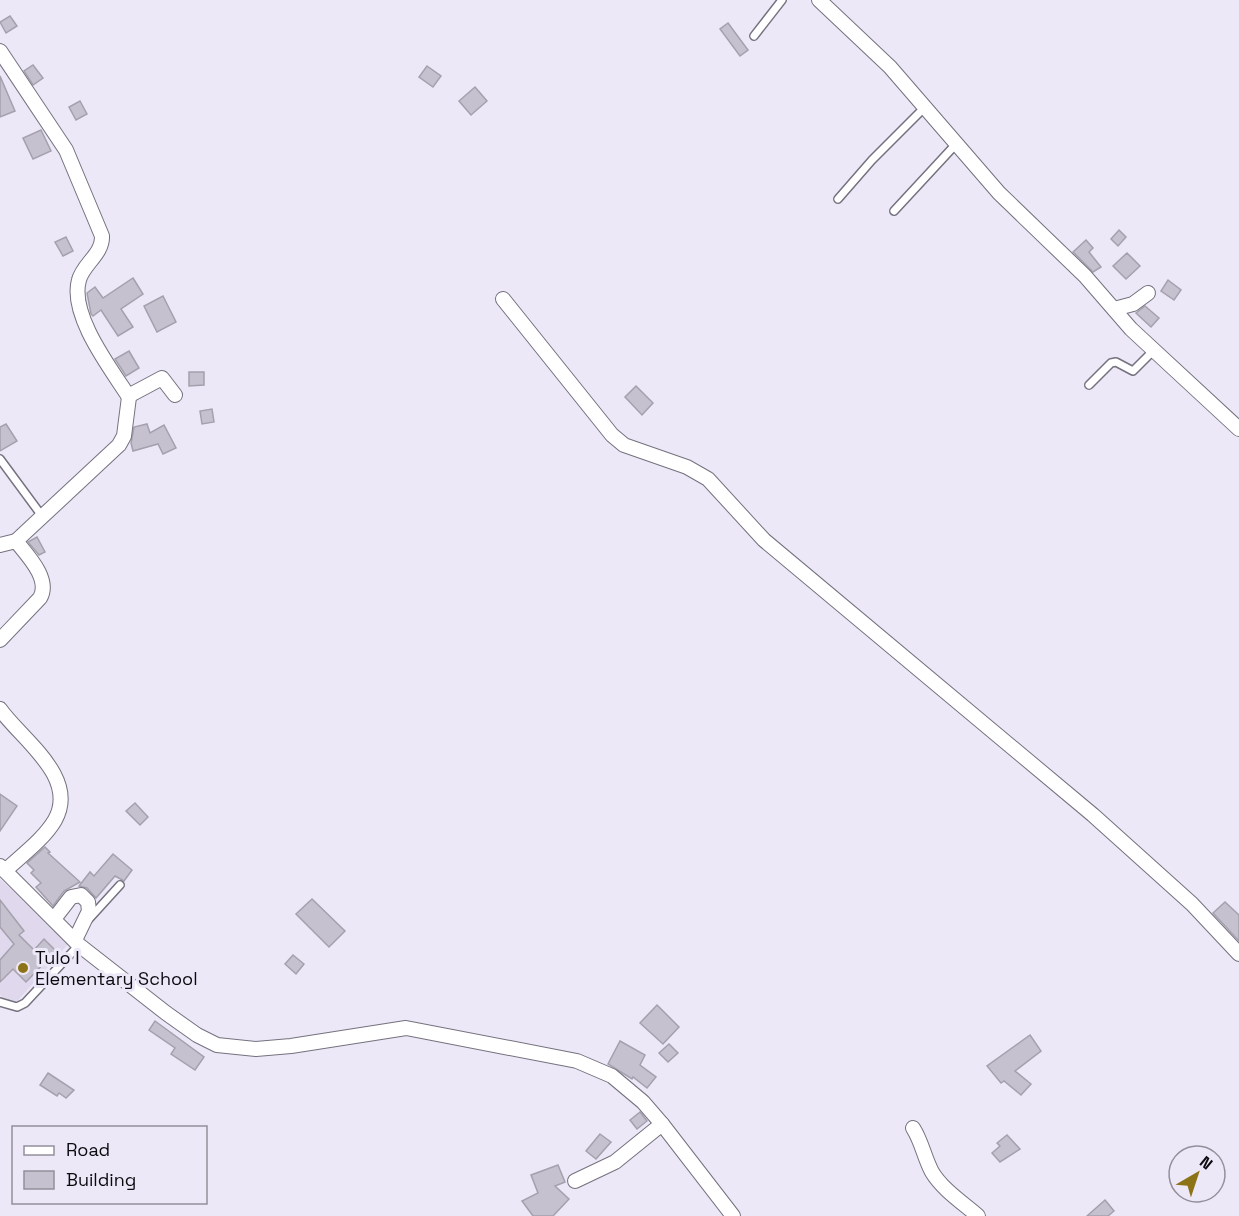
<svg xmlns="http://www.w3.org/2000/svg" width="1239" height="1216" font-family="'Space Grotesk',sans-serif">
<rect width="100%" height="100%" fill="#ede8f7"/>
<polygon fill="#e0d9ed" points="0,879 71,941 12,1007 0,995"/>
<g fill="#c6c1cf" stroke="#a5a0ae" stroke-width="1.5">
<polygon points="10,16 17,26 6,33 0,22"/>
<polygon points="728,23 748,50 740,56 720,29"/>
<polygon points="33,65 43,78 33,85 24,71"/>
<polygon points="427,66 441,76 433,87 419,77"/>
<polygon points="0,76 15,111 0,117"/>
<polygon points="475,87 487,101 471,115 459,101"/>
<polygon points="80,101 87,114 76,120 69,107"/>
<polygon points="41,130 51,151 33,159 23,138"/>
<polygon points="1119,230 1126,237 1118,246 1111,239"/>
<polygon points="66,237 73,251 63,256 55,242"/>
<polygon points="1086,240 1093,248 1089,252 1101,267 1093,272 1073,252"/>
<polygon points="1127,253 1140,266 1126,279 1113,266"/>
<polygon points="133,278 143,294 121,309 133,327 118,336 101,310 93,316 91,314 87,293 95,287 103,298"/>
<polygon points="1168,280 1181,290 1174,300 1161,291"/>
<polygon points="163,296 176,322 157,332 144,306"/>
<polygon points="1145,306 1159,318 1151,327 1136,313"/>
<polygon points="129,351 139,368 126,376 115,359"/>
<polygon points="189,372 204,372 204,385 189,386"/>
<polygon points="636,386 653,403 642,415 625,397"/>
<polygon points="212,409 214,422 202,424 200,411"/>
<polygon points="6,424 17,441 0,451 0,427"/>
<polygon points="147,424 150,433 164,425 176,448 163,454 158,444 133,451 131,443 134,427"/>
<polygon points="37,537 45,552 39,555 28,542"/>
<polygon points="0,794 17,806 0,831"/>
<polygon points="135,803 148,817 140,825 126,811"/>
<polygon points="45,847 50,852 48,853 80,882 64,891 53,906 36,887 41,883 31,873 34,870 27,863"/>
<polygon points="113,854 132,870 124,881 115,876 96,898 87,888 79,886 90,872 94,876"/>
<polygon points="312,899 345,931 329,947 296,914"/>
<polygon points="0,900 24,931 19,935 34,950 44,939 56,951 26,982 13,969 0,982 0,960 14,944 0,927"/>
<polygon points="1225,902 1239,915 1239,941 1213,913"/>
<polygon points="293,955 304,964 296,974 285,964"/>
<polygon points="657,1005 679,1027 663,1044 640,1023"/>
<polygon points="155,1021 204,1057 195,1070 171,1054 175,1048 149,1030"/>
<polygon points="1030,1035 1041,1051 1015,1071 1031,1084 1021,1095 1004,1081 1001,1083 987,1066"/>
<polygon points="620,1041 645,1055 640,1065 656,1077 647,1088 633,1077 632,1079 608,1064"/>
<polygon points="669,1044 678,1053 668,1062 659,1053"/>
<polygon points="48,1073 74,1090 66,1098 59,1093 57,1096 40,1085"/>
<polygon points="640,1112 647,1121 637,1129 630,1120"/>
<polygon points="600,1134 611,1142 596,1159 586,1151"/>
<polygon points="1007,1135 1020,1149 1000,1162 992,1153 1000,1146 997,1143"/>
<polygon points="558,1165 565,1182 555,1186 569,1199 553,1216 533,1216 522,1201 538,1193 531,1175"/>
<polygon points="1105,1200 1114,1211 1108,1216 1087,1216"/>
</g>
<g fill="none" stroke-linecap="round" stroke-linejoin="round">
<defs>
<g id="service">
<polyline points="754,36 782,0"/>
<polyline points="838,199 872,160 926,106"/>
<polyline points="894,211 957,143"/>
<polyline points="1089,385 1111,363 1116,362 1133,371 1154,350"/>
<polyline points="0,459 42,516"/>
<polyline points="89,919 120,885"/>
<polyline points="0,1002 17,1007 25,1003 79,945"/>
</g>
<g id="minor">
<polyline points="819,0 890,67 999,193 1085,276 1131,329 1239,429"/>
<path d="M0,51L66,150L102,236C103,254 83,264 79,280C69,315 111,369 129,397"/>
<polyline points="503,299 612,435 624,445 687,467 708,479 764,540 1093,815 1192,904 1239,954"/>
<polyline points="1114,309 1133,304 1148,293"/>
<polyline points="16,541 119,445 124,436 129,397 132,394 162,378 175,395"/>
<path d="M0,545L16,541C27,555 51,579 40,598L0,640"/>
<path d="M0,709C21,739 79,777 55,820C44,839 22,855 6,870"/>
<polyline points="0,866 79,945 166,1013 197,1035 217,1045 256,1049 291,1046 406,1028 577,1061 612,1076 643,1102 662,1124 733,1216"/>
<polyline points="54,919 71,897 81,895 88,902 89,911 75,940"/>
<path d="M913,1128C922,1142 924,1157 932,1172C942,1189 963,1203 978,1216"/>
<polyline points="575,1181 615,1162 662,1124"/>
</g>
</defs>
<use href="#service" stroke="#75717e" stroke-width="10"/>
<use href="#minor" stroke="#75717e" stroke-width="16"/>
<use href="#service" stroke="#fff" stroke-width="7"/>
<use href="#minor" stroke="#fff" stroke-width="14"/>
</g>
<circle fill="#8d7317" stroke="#ede8f7" stroke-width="2" cx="23" cy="968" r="6"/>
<g text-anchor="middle" stroke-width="6" stroke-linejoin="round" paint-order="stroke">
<g font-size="18" fill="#0c0a0f" stroke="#ede8f7" text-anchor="start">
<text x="35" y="964">Tulo I<tspan x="35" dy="21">Elementary School</tspan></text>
</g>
</g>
<rect x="12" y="1126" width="195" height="78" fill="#ede8f7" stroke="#938f9a" stroke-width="1.5"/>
<rect x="24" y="1146" width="30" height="9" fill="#ffffff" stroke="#938f9a" stroke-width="1.5"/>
<text x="66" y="1156" font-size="18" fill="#0c0a0f">Road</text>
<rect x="24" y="1171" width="30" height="18" fill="#c6c1cf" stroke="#938f9a" stroke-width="1.5"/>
<text x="66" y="1186" font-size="18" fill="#0c0a0f">Building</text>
<g transform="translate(1197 1174) rotate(39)"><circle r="28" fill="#ede8f7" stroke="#938f9a" stroke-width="1.5"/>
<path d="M0-4.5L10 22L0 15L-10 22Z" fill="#8d7317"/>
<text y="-9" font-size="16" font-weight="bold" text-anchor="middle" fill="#0c0a0f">N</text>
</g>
</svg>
